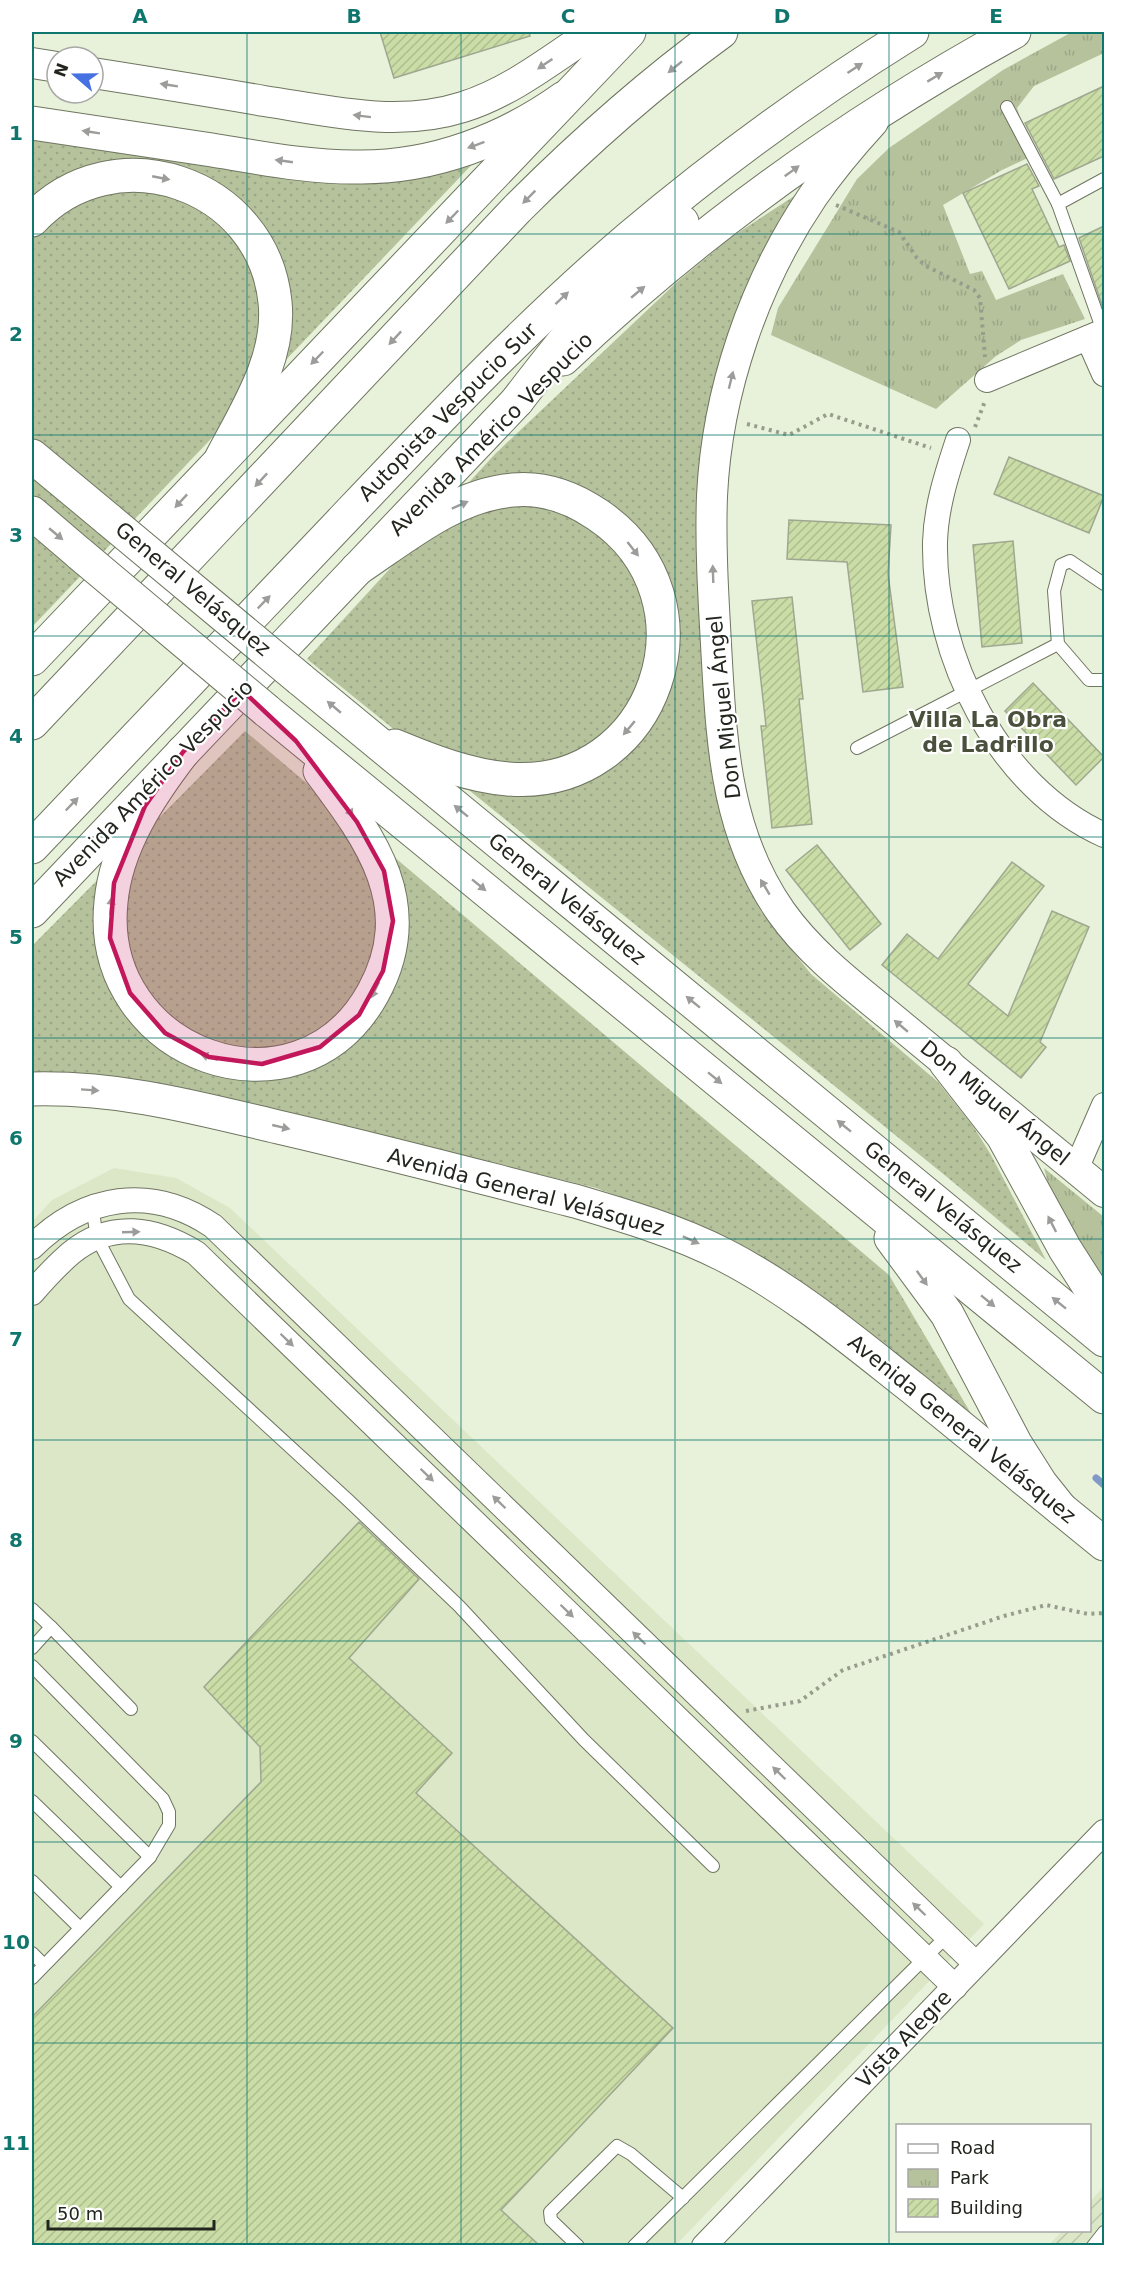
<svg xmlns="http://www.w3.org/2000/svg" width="1136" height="2277" font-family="'DejaVu Sans',sans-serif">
<defs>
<pattern id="industrial-furrows" width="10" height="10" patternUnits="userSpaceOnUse" patternTransform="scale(1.5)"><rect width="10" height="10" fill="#dce7c7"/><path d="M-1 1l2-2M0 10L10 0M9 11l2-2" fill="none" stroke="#bcc6aa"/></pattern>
<pattern id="grass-dots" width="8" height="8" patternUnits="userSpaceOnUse" patternTransform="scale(1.5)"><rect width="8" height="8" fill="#b5c29c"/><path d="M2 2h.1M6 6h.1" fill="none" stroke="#9ba786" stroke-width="1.8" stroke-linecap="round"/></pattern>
<pattern id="park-tufts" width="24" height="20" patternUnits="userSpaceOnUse" patternTransform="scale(1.5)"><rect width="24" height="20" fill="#b5c29c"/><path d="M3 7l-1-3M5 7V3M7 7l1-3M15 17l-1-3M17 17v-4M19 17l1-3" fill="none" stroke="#9ba786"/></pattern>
<pattern id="building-hatch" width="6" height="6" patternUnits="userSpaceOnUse" patternTransform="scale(1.5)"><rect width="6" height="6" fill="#cadda6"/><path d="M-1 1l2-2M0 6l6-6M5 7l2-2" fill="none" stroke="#adbe8e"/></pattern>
</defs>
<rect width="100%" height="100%" fill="#e8f1d9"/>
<polygon fill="#dce7c7" points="114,1168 176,1178 230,1208 984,1924 676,2245 32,2245 32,1222 52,1200"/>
<polygon fill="url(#industrial-furrows)" points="1104,2186 1104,2245 1048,2246 1062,2231 1090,2230 1090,2202"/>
<g fill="url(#grass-dots)">
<polygon points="32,137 222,162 480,156 32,627"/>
<polygon points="805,189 752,272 729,334 711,406 697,502 704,663 726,836 762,913 811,974 938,1082 973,1126 991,1155 1046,1260 947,1177 307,659 495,454 677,282 730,238"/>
<polygon points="245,731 889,1275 982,1432 794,1276 739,1245 696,1225 596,1188 368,1133 32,1078 32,946"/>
</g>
<g fill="url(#park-tufts)">
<polygon points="1072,32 1104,32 1104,53 1034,86 1017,108 1032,156 1002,170 943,205 970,274 982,271 996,300 1063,274 1085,319 1021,340 996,356 936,409 771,335 778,308 857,179 889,148 1003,70"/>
<polygon points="1044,1168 1104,1217 1104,1279 1054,1205"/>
</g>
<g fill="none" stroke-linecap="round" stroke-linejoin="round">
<polyline stroke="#8298c8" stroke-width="7" points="1096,1478 1104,1485"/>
</g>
<g fill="url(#building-hatch)" stroke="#9fa790" stroke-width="1.5">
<polygon points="380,32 529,32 530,36 394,78"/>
<polygon points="1104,86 1104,156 1054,179 1025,123"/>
<polygon points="1027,164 1039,186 1032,189 1059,247 1064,245 1070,261 1009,289 963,193"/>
<polygon points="1104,226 1104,311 1079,238"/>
<polygon points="1009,457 1104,496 1089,533 994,494"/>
<polygon points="789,520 891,525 888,574 903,687 863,692 847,562 787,559"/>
<polygon points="1013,541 1022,643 982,647 973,545"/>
<polygon points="792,597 803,699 799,699 812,824 772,828 761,726 766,726 752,601"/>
<polygon points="1033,683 1104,757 1076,785 1005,711"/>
<polygon points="817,845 881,924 850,950 786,870"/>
<polygon points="1012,862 1044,886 968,984 1008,1016 1052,911 1089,927 1040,1042 1046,1047 1021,1078 882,965 907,934 938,959"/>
<polygon points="359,1522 419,1579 349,1658 452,1753 416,1793 673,2028 501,2210 540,2246 32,2246 32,2017 261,1782 260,1747 204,1687"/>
</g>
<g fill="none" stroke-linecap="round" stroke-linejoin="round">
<defs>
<g id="service">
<polyline points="1007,107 1058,204"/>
<polyline points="1103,331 1058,204 1104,179"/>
<polyline points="1104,584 1070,561 1061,565 1054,591 1058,644 1089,680 1104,680"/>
<polyline points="857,748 1058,644"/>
<polyline points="92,1206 97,1238 129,1299 349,1501 459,1606 584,1740 713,1866"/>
<polyline points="32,1609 51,1627 32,1648"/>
<polyline points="51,1627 131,1709"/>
<polyline points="32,1666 163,1799 169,1812 169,1825 150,1857 32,1978"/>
<polyline points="32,1741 150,1857"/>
<polyline points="32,1801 121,1887"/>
<polyline points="32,1881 80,1928"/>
<polyline points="32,1953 44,1965"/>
<polyline points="578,2246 551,2220 550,2212 617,2146 631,2154 683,2198"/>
<polyline points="634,2246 947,1936"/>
<polyline points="1093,2246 1104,2232"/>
</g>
<g id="minor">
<polyline points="1088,338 1104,374"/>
<polyline points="987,380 1104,331"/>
<path d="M958,440C947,473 936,507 935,542C933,656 998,787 1104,835"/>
<polyline points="1076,1169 1104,1105"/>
<path d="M32,1247C84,1195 151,1184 213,1226L976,1964"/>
<path d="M32,1293C44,1279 57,1265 71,1253C111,1220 155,1228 196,1253L955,1987"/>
<polyline points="704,2246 1104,1832"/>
</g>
<g id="tertiary">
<polyline points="32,63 57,67"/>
<path d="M93,73C150,82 207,91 264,101C331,111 397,128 463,107C511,92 552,59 593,32"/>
<path d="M873,122C852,145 831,170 813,196C754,283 717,391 712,496C710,551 714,607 717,662C722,752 728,836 781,912C812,956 856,988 897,1022C965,1079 1035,1135 1104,1192"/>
</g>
<g id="secondary">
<path d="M563,359C698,231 851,121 1014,32"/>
<path d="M32,1089C120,1087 194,1107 278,1127C378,1150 476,1176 575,1201C626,1216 677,1231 724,1255C794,1291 853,1341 914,1389C977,1441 1041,1492 1104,1544"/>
</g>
<g id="primary">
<polyline points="32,659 629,32"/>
<polyline points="32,911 517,401"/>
</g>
<g id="motorway">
<path d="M32,123C92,132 152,141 212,150C261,158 311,168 361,167C434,167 505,140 564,98"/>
<path d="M32,220C113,132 263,182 275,302C281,358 246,411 221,459"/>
<path d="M517,401C546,363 575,326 607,291C631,266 657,245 682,222"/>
<polyline points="32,456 109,520"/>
<polyline points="32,513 80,554"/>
<path d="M357,569C405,537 454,495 513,490C544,487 573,498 598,515C722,599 656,791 508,779C470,776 431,761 395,746"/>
<polyline points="300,679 1104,1340"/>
<polyline points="267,711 1104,1397"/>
<path d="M32,723L517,209C581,145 648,85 721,32"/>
<path d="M183,752C150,795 116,846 111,902C95,1055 298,1129 373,993C421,906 371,839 320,771"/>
<path d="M32,847C134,739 237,631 340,523C433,425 526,326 629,238C718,163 812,94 912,32"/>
<polyline points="946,1063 1003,1136 1065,1249 1104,1310"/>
<polyline points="891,1238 947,1314 1015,1443 1041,1484 1061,1509"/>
</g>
</defs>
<use href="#service" stroke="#6f7661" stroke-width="14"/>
<use href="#minor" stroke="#6f7661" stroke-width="26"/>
<use href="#tertiary" stroke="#6f7661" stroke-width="32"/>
<use href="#secondary" stroke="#6f7661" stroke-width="35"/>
<use href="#primary" stroke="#6f7661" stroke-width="35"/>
<use href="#motorway" stroke="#6f7661" stroke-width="35"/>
<g stroke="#979d8c" stroke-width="4" stroke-dasharray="3 4.5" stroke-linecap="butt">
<polyline points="836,205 899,232 917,258 926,266 974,290 980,298 985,357"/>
<polyline points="747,424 789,435 828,414 931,448"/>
<polyline points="975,427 985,401"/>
<polyline points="746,1711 800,1701 843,1670 1004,1616 1046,1605 1088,1614 1104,1613"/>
</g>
<use href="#service" stroke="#fff" stroke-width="12"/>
<use href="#minor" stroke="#fff" stroke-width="24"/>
<use href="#tertiary" stroke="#fff" stroke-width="30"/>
<use href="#secondary" stroke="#fff" stroke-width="33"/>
<use href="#primary" stroke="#fff" stroke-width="33"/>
<use href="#motorway" stroke="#fff" stroke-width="33"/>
<defs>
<g id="motorway-bridge">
<polyline points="109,520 300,679"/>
<polyline points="80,554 267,711"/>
</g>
</defs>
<use href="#motorway-bridge" stroke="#6f7661" stroke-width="35" stroke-linecap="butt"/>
<use href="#motorway-bridge" stroke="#fff" stroke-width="33"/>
</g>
<defs><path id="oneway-solid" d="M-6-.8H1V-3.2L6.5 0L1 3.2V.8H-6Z" transform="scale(1.5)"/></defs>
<g fill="#9c9d9a">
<use href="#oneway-solid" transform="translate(545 64) rotate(146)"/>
<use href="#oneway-solid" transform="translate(675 67) rotate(141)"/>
<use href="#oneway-solid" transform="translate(855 68) rotate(-33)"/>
<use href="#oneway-solid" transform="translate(935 77) rotate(-31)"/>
<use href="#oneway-solid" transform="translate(169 85) rotate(-171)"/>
<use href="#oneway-solid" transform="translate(362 116) rotate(-173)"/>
<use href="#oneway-solid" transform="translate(91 132) rotate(-171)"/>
<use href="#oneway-solid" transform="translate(476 145) rotate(160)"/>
<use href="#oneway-solid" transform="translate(284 161) rotate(-172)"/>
<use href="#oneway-solid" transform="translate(792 171) rotate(-36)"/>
<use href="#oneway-solid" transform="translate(161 178) rotate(11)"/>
<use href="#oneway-solid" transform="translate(529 197) rotate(135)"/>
<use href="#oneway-solid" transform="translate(452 217) rotate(134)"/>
<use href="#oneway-solid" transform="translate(638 292) rotate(-40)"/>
<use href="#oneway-solid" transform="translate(562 298) rotate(-43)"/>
<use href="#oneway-solid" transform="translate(395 338) rotate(133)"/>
<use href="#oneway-solid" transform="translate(317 358) rotate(134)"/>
<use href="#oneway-solid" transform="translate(731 380) rotate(-76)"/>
<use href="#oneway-solid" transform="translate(261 480) rotate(133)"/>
<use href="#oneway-solid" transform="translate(181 501) rotate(133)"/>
<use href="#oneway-solid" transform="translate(460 505) rotate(-24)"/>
<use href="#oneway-solid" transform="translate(56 534) rotate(40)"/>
<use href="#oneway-solid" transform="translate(633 549) rotate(52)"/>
<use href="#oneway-solid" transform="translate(713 574) rotate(-92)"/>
<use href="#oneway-solid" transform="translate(264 602) rotate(-46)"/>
<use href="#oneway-solid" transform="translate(334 707) rotate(-140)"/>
<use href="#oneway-solid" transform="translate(629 728) rotate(130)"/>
<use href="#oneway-solid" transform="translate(72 804) rotate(-46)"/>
<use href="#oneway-solid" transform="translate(348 809) rotate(55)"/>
<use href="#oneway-solid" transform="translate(461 811) rotate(-141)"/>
<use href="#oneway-solid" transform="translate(479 885) rotate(39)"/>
<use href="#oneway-solid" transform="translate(765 887) rotate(-121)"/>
<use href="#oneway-solid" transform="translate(111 906) rotate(-85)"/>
<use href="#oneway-solid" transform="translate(375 990) rotate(117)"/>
<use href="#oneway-solid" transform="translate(693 1002) rotate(-141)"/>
<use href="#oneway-solid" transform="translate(901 1026) rotate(-140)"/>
<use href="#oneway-solid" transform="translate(209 1057) rotate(-162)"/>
<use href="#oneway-solid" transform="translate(715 1078) rotate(39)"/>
<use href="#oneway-solid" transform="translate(90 1090) rotate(4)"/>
<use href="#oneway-solid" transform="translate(844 1126) rotate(-141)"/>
<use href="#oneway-solid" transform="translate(281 1127) rotate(13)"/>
<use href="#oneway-solid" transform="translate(1052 1224) rotate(-117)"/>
<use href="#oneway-solid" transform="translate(131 1232) rotate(-2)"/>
<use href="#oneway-solid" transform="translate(691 1240) rotate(24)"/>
<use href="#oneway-solid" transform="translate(922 1278) rotate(54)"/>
<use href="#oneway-solid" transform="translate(988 1301) rotate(39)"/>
<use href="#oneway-solid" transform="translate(1059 1303) rotate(-141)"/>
<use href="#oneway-solid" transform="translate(287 1340) rotate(44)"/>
<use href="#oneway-solid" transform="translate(427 1475) rotate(44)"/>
<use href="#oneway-solid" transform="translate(499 1502) rotate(-136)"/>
<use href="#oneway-solid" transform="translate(567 1611) rotate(44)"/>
<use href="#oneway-solid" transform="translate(639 1638) rotate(-136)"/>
<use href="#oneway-solid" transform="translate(779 1773) rotate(-136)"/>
<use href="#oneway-solid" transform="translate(919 1909) rotate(-136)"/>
</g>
<path fill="#c2185b" fill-opacity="0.2" stroke="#c2185b" stroke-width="4.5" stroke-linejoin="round" d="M242,690L296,741L357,822L384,871L393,921L383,971L359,1015L320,1047L262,1064L209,1057L165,1033L130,993L110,938L114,883L145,806L183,752Z"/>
<path fill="none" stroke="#0f766e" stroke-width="1.5" stroke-opacity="0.55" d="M247,32V2246M461,32V2246M675,32V2246M889,32V2246M32,234H1104M32,435H1104M32,636H1104M32,837H1104M32,1038H1104M32,1239H1104M32,1440H1104M32,1641H1104M32,1842H1104M32,2043H1104"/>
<g text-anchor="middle" stroke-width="4.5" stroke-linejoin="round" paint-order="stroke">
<g font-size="21" fill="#23261e" stroke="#fff">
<text transform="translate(448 412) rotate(-45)" y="7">Autopista Vespucio Sur</text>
<text transform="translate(491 434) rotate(-45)" y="7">Avenida Américo Vespucio</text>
<text transform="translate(193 589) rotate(40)" y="7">General Velásquez</text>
<text transform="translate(724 707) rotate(-96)" y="7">Don Miguel Ángel</text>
<text transform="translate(153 783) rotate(-46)" y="7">Avenida Américo Vespucio</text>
<text transform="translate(567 899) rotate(39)" y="7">General Velásquez</text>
<text transform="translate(995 1103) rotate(39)" y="7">Don Miguel Ángel</text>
<text transform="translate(526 1192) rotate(15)" y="7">Avenida General Velásquez</text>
<text transform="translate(943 1207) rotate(39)" y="7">General Velásquez</text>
<text transform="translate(962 1429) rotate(39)" y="7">Avenida General Velásquez</text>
<text transform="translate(904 2039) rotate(-46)" y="7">Vista Alegre</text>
</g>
<g font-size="22" font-weight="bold" fill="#49503c" stroke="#fff">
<text x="988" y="727">Villa La Obra<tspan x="988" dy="25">de Ladrillo</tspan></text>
</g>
</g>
<rect width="1136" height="2277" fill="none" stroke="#ffffff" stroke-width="66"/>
<rect x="896" y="2124" width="195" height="108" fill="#ffffff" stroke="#a7a8a5" stroke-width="1.5"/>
<rect x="908" y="2144" width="30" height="9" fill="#ffffff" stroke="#a7a8a5" stroke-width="1.5"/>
<text x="950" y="2154" font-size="18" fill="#23261e">Road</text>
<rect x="908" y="2169" width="30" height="18" fill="url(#park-tufts)" stroke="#a7a8a5" stroke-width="1.5"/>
<text x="950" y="2184" font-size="18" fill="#23261e">Park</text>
<rect x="908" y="2199" width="30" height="18" fill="url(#building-hatch)" stroke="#a7a8a5" stroke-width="1.5"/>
<text x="950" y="2214" font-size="18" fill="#23261e">Building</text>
<g transform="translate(75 75) rotate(290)"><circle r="28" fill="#ffffff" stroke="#a7a8a5" stroke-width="1.5"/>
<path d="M0-4.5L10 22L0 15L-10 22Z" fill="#4571e3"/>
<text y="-9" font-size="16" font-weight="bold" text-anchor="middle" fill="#23261e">N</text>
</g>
<path d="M48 2220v9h166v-9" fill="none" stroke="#23261e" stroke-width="3"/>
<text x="57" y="2220" font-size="18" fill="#23261e" stroke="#ffffff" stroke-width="4.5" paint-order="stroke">50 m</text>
<rect x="33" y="33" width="1070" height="2211" fill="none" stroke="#0f766e" stroke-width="2"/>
<g font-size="20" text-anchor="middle" font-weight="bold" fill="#0f766e">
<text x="140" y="23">A</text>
<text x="354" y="23">B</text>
<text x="568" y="23">C</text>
<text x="782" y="23">D</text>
<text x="996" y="23">E</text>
<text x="16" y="140">1</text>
<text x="16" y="341">2</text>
<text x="16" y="542">3</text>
<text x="16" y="743">4</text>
<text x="16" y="944">5</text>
<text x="16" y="1145">6</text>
<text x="16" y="1346">7</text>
<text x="16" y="1547">8</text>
<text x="16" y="1748">9</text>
<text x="16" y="1949">10</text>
<text x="16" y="2150">11</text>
</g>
</svg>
